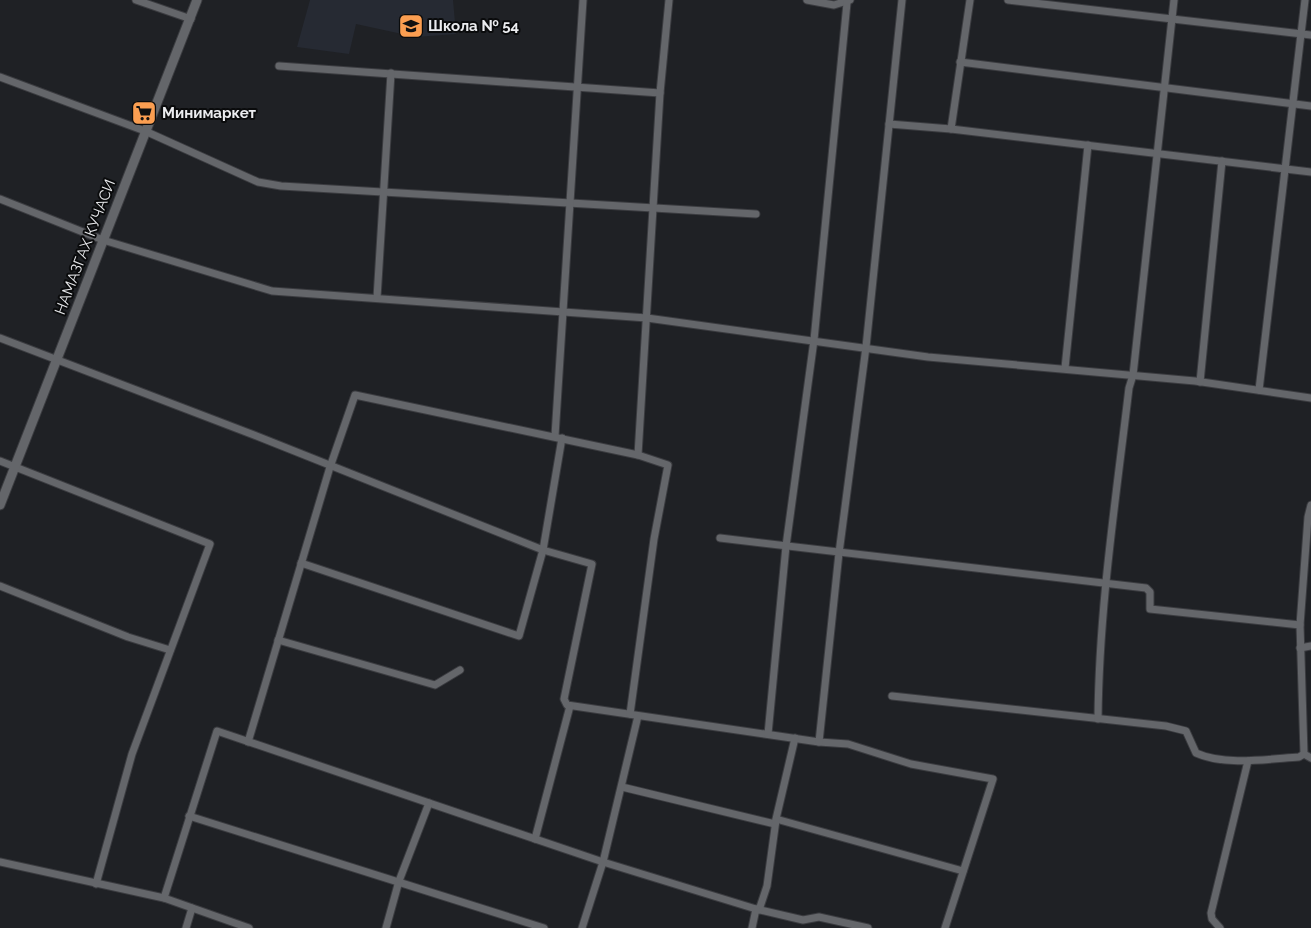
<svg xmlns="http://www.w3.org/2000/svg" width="1311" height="928" font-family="Raleway,sans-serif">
<rect width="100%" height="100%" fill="#1f2125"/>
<polygon fill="#262a33" points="310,0 453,0 456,34 416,37 356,24 349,54 297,47"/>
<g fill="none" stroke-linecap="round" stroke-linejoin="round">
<defs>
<g id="minor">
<polyline points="136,0 191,19"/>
<polyline points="807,0 834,5 850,0"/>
<polyline points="1008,0 1311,35"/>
<polyline points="960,62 1311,106"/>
<polyline points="279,66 660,93"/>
<polyline points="0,77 145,131 258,182 281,186 756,214"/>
<polyline points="889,124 951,129 1311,172"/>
<polyline points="951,129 970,0"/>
<polyline points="0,199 103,240 272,291 647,318 928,357 1195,381 1311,398"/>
<polyline points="377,298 391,73"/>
<polyline points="0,338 254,435 543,550 592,564 564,699 567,705 819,742 848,744 911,764 993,779 945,928"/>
<polyline points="1065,368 1088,145"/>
<polyline points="1200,382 1222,161"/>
<polyline points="1259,390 1305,0"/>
<polyline points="555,436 583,0"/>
<polyline points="638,455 660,93 669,0"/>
<polyline points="0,461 210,544 132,754 96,884"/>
<polyline points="1311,505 1308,517 1300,625 1304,754 1311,758"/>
<polyline points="720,538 1146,588 1150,592 1150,609 1300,625"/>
<polyline points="301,563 519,636 543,550 562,438"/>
<polyline points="0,586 128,637 170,650"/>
<polyline points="278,640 435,685 460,670"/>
<polyline points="1300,648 1311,646"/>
<path d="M892,696L1166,726L1186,731L1196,753C1224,766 1269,759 1299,757L1304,754"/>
<path d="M1098,719C1099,608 1116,498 1129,388L1133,375L1174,0"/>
<polyline points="768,734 786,546 814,340 847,3"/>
<polyline points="795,738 776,819 963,871"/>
<polyline points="248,742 330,467 355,395 638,455 668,465 654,539 630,714"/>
<polyline points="819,742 839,553 866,347 902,0"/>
<polyline points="622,787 775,824"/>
<polyline points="189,816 544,928"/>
<polyline points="535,839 570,706"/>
<polyline points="0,862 164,898 249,928"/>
<polyline points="164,898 217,731 603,862 756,909 803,920 819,917 868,928"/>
<polyline points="759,910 767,886 776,820"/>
<polyline points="186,928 192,908"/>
<polyline points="386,928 399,881 429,803"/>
<polyline points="582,928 603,862 638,716"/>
<polyline points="752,928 756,909"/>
<polyline points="1220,928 1212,919 1211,913 1248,761"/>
</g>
<polyline id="tertiary" points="0,505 197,0"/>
</defs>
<use href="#minor" stroke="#3b3c40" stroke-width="9"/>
<use href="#tertiary" stroke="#3b3c40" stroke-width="11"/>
<use href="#minor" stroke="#64666a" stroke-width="7"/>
<use href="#tertiary" stroke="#64666a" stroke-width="9"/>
</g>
<defs>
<symbol id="school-square" viewBox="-11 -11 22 22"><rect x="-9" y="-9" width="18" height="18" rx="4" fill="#fb9e51" stroke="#0a0b0c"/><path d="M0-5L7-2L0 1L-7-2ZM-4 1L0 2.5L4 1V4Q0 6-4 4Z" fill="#111"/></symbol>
<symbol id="supermarket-square" viewBox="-11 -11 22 22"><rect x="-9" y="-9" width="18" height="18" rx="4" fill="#fb9e51" stroke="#0a0b0c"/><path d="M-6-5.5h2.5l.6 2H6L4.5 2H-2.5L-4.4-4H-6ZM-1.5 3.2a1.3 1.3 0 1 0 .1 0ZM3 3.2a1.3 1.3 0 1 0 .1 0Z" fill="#111"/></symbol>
</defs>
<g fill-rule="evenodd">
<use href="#school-square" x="397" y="12" width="28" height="28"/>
<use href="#supermarket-square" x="130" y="99" width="28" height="28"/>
</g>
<g text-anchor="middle" stroke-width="4" stroke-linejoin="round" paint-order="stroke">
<g font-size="15" font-weight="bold" fill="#ebecef" stroke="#0a0b0c" text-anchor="start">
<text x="428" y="31">Школа № 54</text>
<text x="162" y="118">Минимаркет</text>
</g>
<g font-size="15" fill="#ebecef" stroke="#0a0b0c">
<text transform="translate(85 247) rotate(-69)" y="5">НАМАЗГАХ КУЧАСИ</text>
</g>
</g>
</svg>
